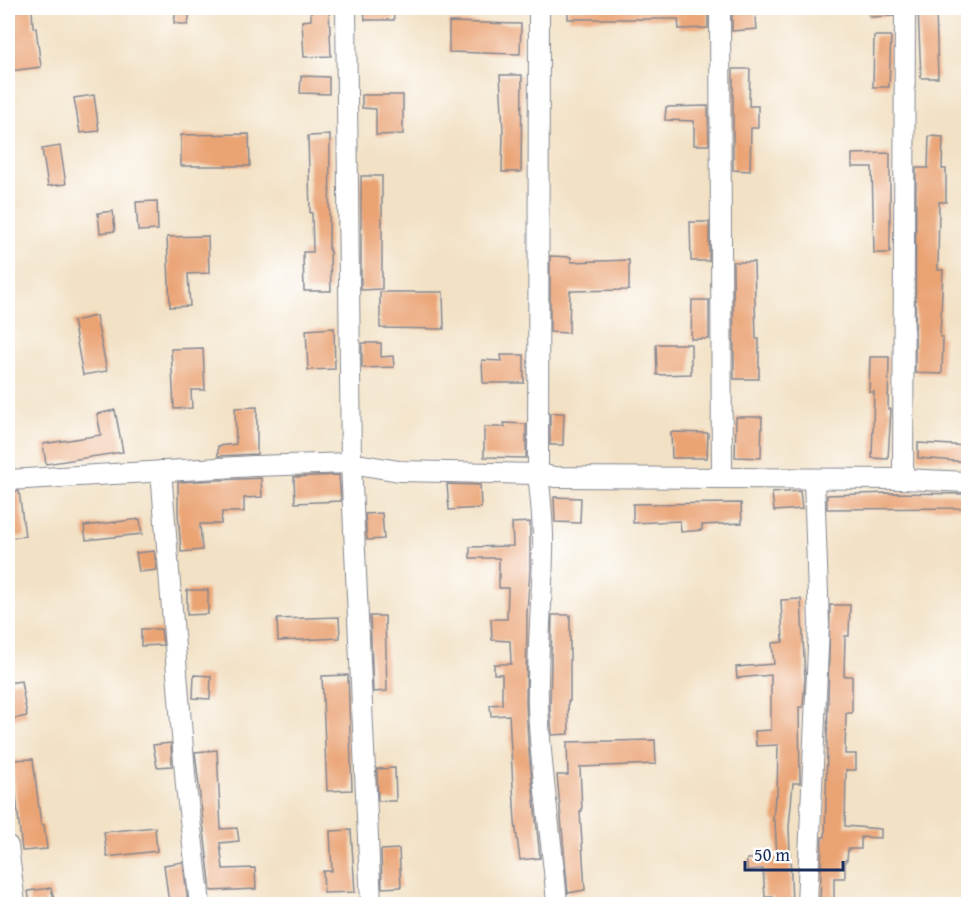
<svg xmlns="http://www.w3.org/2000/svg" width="976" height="912" font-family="'Gentium Book Plus',serif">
<rect width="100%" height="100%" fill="#fff"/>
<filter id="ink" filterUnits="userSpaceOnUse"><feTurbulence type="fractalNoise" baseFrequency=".0167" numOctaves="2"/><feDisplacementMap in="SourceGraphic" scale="12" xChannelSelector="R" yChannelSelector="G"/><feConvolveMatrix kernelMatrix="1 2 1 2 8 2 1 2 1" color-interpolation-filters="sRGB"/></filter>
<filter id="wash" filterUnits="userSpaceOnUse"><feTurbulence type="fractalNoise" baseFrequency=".008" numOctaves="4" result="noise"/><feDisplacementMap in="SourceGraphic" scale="24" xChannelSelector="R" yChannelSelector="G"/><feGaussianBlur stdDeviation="1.35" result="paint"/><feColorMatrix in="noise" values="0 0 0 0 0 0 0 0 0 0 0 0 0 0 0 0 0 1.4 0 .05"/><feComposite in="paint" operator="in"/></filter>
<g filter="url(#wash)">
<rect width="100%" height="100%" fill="#f2e1c4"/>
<g id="blocks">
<g fill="#eaa373">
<polygon points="11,8 32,8 33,28 36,28 41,67 10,71 8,32 13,31"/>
<polygon points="311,8 329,8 331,56 304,57 302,21 311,20"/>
<polygon points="364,8 393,8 394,20 365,20"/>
<polygon points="568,8 708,8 708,28 679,29 678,19 568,19"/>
<polygon points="732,8 755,8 757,29 732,31"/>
<polygon points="869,8 893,8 893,16 869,17"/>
<polygon points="176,9 190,10 188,25 174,23"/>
<polygon points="918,9 936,9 938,78 921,78"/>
<polygon points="449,22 521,24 520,54 449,52"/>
<polygon points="874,36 891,36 889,87 873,87"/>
<polygon points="733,69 750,69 749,106 758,106 758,128 751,128 750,171 733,170"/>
<polygon points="500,75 522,75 521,172 502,172 503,131"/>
<polygon points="301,76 329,77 329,94 300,93"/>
<polygon points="94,95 99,131 80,133 74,98"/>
<polygon points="362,95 403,95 403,134 376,135 376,109 362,108"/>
<polygon points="708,106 709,145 694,145 694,121 665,120 666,107"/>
<polygon points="249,134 250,166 181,166 181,135"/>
<polygon points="330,135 329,251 330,251 331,291 304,291 303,252 313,252 312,213 310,213 308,136"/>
<polygon points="929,136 943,137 942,169 946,169 946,202 939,202 938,270 943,270 940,337 943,337 942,374 915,373 916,168 928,168"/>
<polygon points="60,146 66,184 48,186 42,149"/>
<polygon points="890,153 890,253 874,253 872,167 852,167 852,154"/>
<polygon points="361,176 382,176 382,289 361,290"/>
<polygon points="157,201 158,230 138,231 136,202"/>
<polygon points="113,211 115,231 100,233 98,213"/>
<polygon points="690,222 709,222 709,261 691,261"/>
<polygon points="208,236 209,273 188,274 190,306 170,307 167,237"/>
<polygon points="550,256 571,257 571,262 629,260 629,290 570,291 569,333 550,332"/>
<polygon points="733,262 754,262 756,339 759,339 759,379 734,379"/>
<polygon points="380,292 443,292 444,329 380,328"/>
<polygon points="692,300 709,300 709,339 691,339"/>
<polygon points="96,316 107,371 83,375 73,321"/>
<polygon points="334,328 335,369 308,370 306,330"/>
<polygon points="362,343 381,343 381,357 393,356 394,367 362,368"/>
<polygon points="656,344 691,344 691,374 657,375"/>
<polygon points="203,348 205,390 191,390 192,408 174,409 171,349"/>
<polygon points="501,355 524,355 524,383 483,383 482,360 502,361"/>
<polygon points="870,357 889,357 888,409 891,409 888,459 872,458 874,392 869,392"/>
<polygon points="257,407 257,454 218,456 218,446 236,444 235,408"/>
<polygon points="115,410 123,452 46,464 43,444 101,435 97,414"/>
<polygon points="550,413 564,413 563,445 550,445"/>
<polygon points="736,417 762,417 761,458 735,457"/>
<polygon points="504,423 526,424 526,458 484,457 484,427 505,427"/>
<polygon points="671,432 708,433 707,458 672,458"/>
<polygon points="918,443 969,446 969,462 918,458"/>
<polygon points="339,475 341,501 295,503 294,477"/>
<polygon points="261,478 262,497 244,498 244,512 222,512 221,524 200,524 202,550 181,552 178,513 178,482"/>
<polygon points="447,484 480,485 481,508 449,510"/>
<polygon points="19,491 25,536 8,538 8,492"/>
<polygon points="800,491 802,509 774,511 772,493"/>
<polygon points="889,493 969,494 969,508 827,509 827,495"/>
<polygon points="554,497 581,498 580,523 555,522"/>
<polygon points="741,503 742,523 702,525 702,530 681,532 680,521 633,523 633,504"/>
<polygon points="382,513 384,539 367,540 365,514"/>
<polygon points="140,519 142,534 86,540 84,526"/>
<polygon points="530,522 530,571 527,612 526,703 528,742 540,858 520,860 515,822 509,715 491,716 490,705 502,704 502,674 494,674 494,664 511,664 510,641 492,640 491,619 507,619 508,588 499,588 499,558 470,558 470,547 513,546 512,523"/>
<polygon points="154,551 157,570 139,572 136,553"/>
<polygon points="187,590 208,590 208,614 187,615"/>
<polygon points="801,599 805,678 803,707 799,707 800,783 793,783 789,827 792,904 773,904 773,897 765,897 763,869 747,870 747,859 777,858 775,821 773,821 775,796 777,796 778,745 756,746 755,731 771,730 771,675 737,678 736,667 774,664 772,643 783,642 781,600"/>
<polygon points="830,605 850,605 849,636 845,636 844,676 852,676 852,713 846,713 845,754 856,754 856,770 846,770 845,826 881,829 881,838 861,837 861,849 848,849 847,860 845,860 845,878 834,878 834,904 820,904 822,837 825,837 826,795"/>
<polygon points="552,615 570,615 570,701 568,701 569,734 552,735 550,709"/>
<polygon points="370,616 385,616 387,691 373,692"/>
<polygon points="339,617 340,638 278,641 277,619"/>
<polygon points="141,629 161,629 163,645 141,646"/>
<polygon points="194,675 211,676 210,699 193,698"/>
<polygon points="348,675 352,790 327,791 322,676"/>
<polygon points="21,681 27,716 8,720 8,683"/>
<polygon points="655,740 656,764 580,767 582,811 580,811 585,890 568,893 557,775 568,775 567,742"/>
<polygon points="171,743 172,766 157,767 153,745"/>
<polygon points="217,750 221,829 237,828 239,841 220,843 223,869 255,868 256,889 211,891 195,752"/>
<polygon points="33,759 41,825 44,825 47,849 22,851 12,760"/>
<polygon points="395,768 396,801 378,801 377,769"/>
<polygon points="155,827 157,851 107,857 104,832"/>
<polygon points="351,830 355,892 324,893 323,871 332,871 330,831"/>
<polygon points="399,849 401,887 382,888 381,850"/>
<polygon points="183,862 188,904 169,904 164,865"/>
<polygon points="51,888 54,899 45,900 46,904 30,904 28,891"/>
</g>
</g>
</g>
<g filter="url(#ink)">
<use href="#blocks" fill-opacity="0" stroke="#868891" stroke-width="1.5"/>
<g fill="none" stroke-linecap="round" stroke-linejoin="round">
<defs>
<g id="minor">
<polyline points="346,8 351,463 371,904"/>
<polyline points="720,8 722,478"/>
<path d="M539,13L538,474C541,500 544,526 543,552C542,603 537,653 538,704C540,771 552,837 557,904"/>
<polyline points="161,471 186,786 200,904"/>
<polyline points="903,479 905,8"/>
<polyline points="8,480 254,466 351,463 399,471 538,474 555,477 903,479 968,482"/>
<polyline points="8,846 15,904"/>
<polyline points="807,904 819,625 814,479"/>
</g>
</defs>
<use href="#minor" stroke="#868891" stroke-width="22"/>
<use href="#minor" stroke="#fff" stroke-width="20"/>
</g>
</g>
<rect width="976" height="912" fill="none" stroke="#fff" stroke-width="30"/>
<path d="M745 861v9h98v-9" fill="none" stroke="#1b2f5e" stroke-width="3"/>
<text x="754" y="861" font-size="18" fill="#1b2f5e" stroke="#ffffff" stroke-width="4.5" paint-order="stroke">50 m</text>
</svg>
